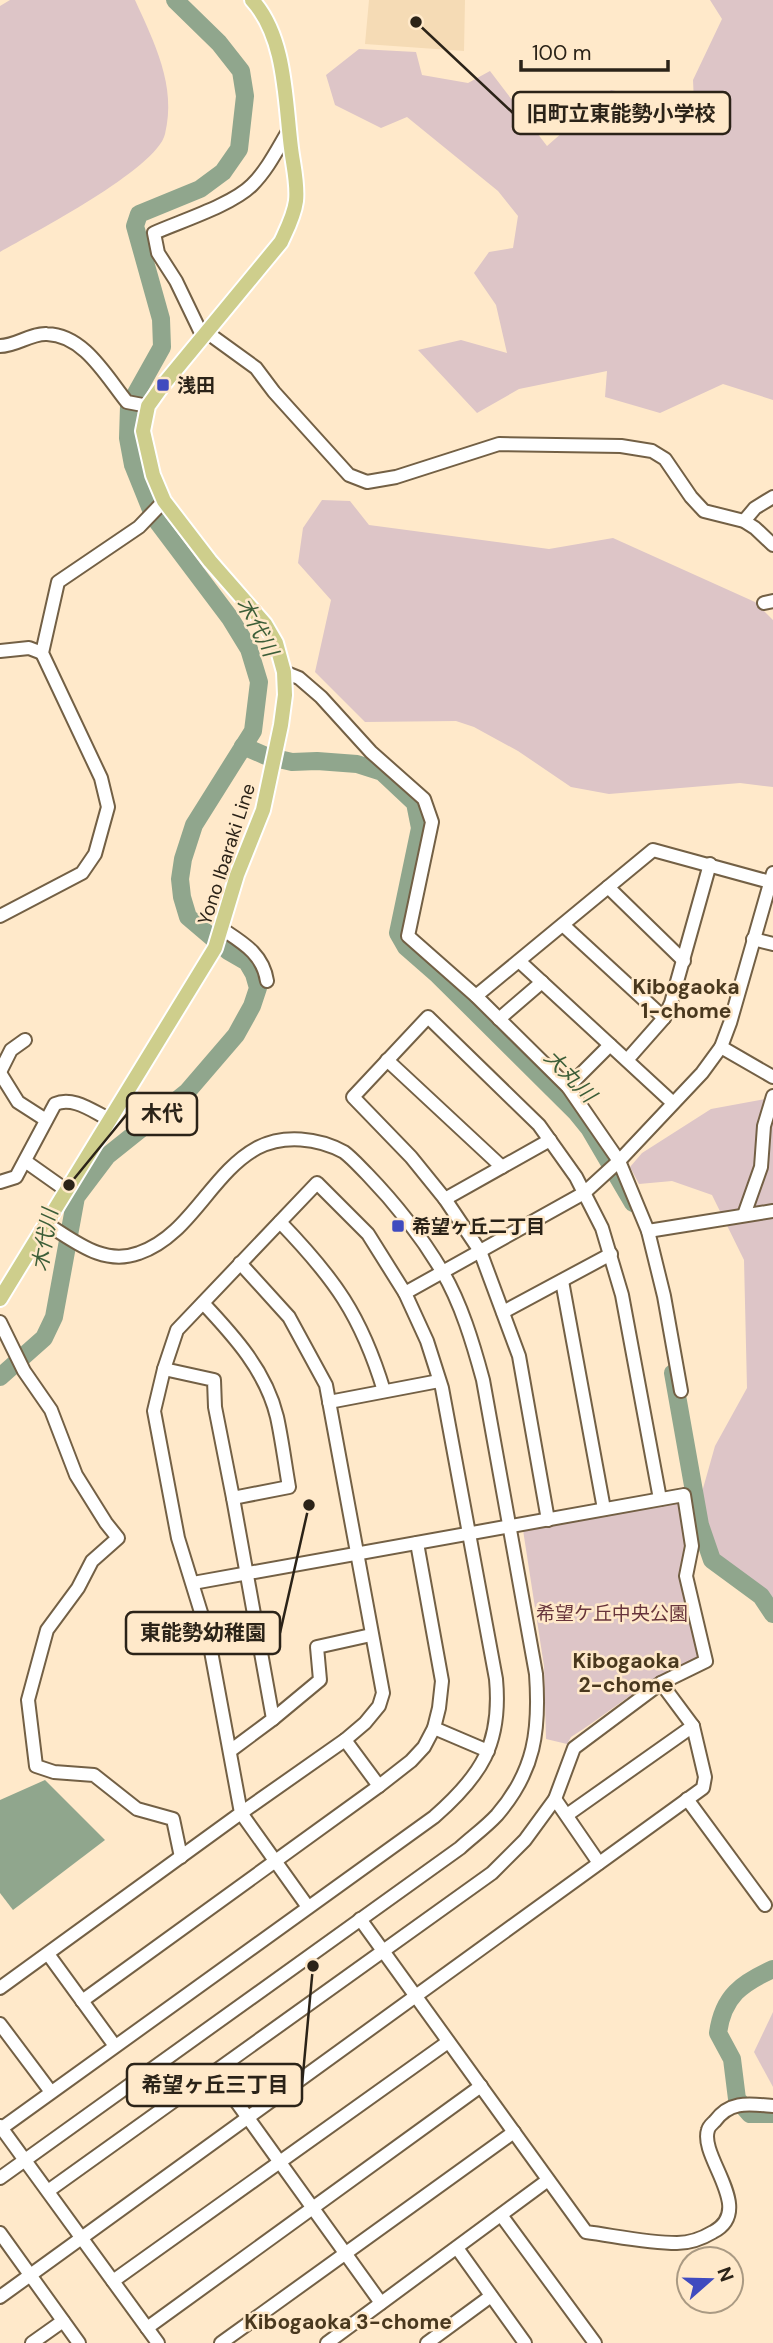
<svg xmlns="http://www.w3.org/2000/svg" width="773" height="2343" font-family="'DM Sans','Noto Sans JP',sans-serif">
<rect width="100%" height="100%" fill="#ffe9ca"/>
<polygon fill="#f5dbb5" points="369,0 465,0 464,51 365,44"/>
<g fill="#ddc5c7">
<path d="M10,0H135C154,42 177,86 165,134C157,169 33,233 0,252V6Z"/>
<polygon points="710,0 773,0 773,400 723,384 660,413 605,397 607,371 519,389 477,413 418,350 461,340 507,353 496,305 474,273 489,252 513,248 518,216 498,191 407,117 381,128 335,105 326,75 359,49 416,52 422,75 468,83 490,71 547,146 611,90 643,97 652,126 695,126 693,80 722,19"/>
<polygon points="322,500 350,501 369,525 549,549 613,538 755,602 773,620 773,787 740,783 609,794 571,787 518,751 474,727 456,721 365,722 315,672 331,600 298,563 303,528"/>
<polygon points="773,1091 773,1622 691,1531 715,1446 747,1388 744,1260 712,1195 672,1181 639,1184 630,1167 642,1153 711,1109 765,1099"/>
<path d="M678,1500L688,1545L699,1655C692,1666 673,1669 662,1676C630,1693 602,1718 571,1737L567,1744L546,1739L544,1666L523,1530Z"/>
<polygon points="773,2012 773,2087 754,2052"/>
</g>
<polygon fill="#90a68d" points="45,1780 105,1840 13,1910 0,1893 0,1800"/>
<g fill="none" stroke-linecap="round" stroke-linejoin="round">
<g stroke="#90a68d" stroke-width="18">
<polyline points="243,746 266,756 292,762 317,761 357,764 382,772 415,803 420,828 398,933 406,947 438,975 576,1112 589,1128 633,1203"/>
<polyline points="673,1373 700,1525 712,1560 761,1596 773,1614"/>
<polyline points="0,1377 44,1338 54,1317 76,1197 107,1156 187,1092 236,1035 252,1006 258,988 254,974 247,962 228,951 188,917 182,897 180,879 183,859 194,825 253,731 259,682 249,649 230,618 154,517 133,465 128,438 129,406 162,347 161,319 135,226 139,214 200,189 223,172 239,149 245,96 241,71 219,43 175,0"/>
<path d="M773,1969C742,1983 723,1996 718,2033L732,2059L737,2099L750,2114H773"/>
</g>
<defs>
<g id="minor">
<polyline points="205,331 256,368 274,392 349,475 367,482 396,477 499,444 621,446 652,451 665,459 691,497 704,511 744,521 755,528 773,545"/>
<path d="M202,335L176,281L158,253L154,233C181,221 232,205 252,185C268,169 278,148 289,130"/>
<path d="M0,346C16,346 31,333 47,334C84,335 106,376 127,402L148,406"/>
<polyline points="744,521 755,508 773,497"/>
<polyline points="764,603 773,601"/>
<polyline points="0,651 29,648 42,653"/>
<polyline points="284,672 299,678 321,697 371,752 424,799 432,822 408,936 476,996 568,1087 619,1161 648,1231 664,1296 681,1391"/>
<polyline points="608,887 684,961"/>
<polyline points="0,916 82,873 95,854 108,807 101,778 42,653 58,582 139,527 164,501"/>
<polyline points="563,925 664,1018"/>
<path d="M222,929C243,943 263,954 267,981"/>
<polyline points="753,939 773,944"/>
<polyline points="519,961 673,1103"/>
<polyline points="476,996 653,850 770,882"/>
<polyline points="499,1019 542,982"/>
<polyline points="721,1047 773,1077"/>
<polyline points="387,1060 502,1167"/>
<polyline points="627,1060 664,1018 671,1003 710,864"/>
<polyline points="0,1072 11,1050 25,1040"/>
<polyline points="0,1073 18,1102 46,1120"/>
<polyline points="568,1087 610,1045"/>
<polyline points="25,1161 66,1190"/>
<path d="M0,1182L16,1177L55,1104C73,1096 92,1111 109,1119"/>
<polyline points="445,1199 550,1140"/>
<polyline points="744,1215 761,1167 764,1126 773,1096"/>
<path d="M280,1222C334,1278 361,1315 384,1391"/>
<polyline points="648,1231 773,1211"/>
<polyline points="240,1263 289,1317 326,1385 383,1693 379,1706 365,1723 345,1740 241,1813 308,1907"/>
<polyline points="562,1281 604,1509"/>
<polyline points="405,1293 584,1193 619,1161 702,1073 721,1047 730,1023 773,873"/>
<polyline points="503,1312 611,1254"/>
<polyline points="0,1322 24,1371 51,1410 76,1475 106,1523 118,1538 92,1561 78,1588 47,1630 28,1700 36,1766 54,1772 94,1775 137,1809 173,1819 181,1857"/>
<path d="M164,1369L214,1380L215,1407L233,1498L289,1487C285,1464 282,1440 277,1417C266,1371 234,1336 203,1303"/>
<polyline points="329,1402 439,1381"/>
<polyline points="548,1520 519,1356 480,1251 445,1199 411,1157 353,1097 428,1017 539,1125 576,1177 602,1228 622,1295 660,1499"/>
<polyline points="273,1719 320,1680 317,1647 371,1635"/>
<polyline points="434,1728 488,1751"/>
<polyline points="345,1740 379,1786"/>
<polyline points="230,1751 273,1719 233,1498"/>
<polyline points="555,1799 599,1863"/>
<polyline points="687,1799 765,1905"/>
<polyline points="567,1815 693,1726"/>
<path d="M360,1919L586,2232C616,2236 647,2243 677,2243C689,2243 703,2238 713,2232C756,2210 699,2157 708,2130C709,2126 712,2124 715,2121C730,2100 750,2104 773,2106"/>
<polyline points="48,1954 115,2046"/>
<path d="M0,1988L241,1813L208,1635L178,1538L154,1411L164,1369L177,1330L317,1183L368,1234L405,1293L427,1341L442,1388L496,1679C502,1744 481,1776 434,1817L2,2128"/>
<polyline points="82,2001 379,1786 411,1761 424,1747 434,1728 439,1708 442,1681 417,1543"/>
<polyline points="0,2024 51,2092"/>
<polyline points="215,2072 381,2303"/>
<polyline points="0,2126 158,2343"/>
<path d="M0,2178L460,1848C472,1837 486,1827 497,1815C535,1771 540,1730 536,1674L483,1380C473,1343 461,1303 442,1271C421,1236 395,1203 367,1174C360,1167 352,1158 344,1152C318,1138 284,1134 257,1148C211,1173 190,1236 139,1253C104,1266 76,1242 47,1224"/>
<polyline points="48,2191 492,1873 525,1840 555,1799 574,1748 661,1683"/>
<polyline points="501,2215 595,2343"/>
<polyline points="0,2233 79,2343"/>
<polyline points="457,2248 525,2343"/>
<polyline points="113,2281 448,2042"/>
<polyline points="0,2297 703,1788 705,1777 693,1726 661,1683 706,1661 686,1576 692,1546 684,1495 193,1583"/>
<polyline points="147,2328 481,2086"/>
<polyline points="32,2343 63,2321"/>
<polyline points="221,2343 514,2132"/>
<polyline points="327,2343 548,2180"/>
<polyline points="427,2343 491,2296"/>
</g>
<path id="major" d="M0,1299L215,948L237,875L263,810L281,725L285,695L284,672L276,643L265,624L210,561L164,501L153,475L143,431L148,406L163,385L281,242C287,229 294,216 296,201C298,184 293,165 291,148C285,101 286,37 252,0"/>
</defs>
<use href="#minor" stroke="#736045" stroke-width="16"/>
<use href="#major" stroke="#fff" stroke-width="18"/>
<use href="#minor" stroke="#fff" stroke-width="12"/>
<use href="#major" stroke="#cece8c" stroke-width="14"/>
</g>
<g fill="#404bbf" stroke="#ffe9ca" stroke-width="2.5">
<rect x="156" y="378" width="14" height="14" rx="3.5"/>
<rect x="391" y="1219" width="14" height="14" rx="3.5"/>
</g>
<g text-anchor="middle" stroke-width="5" stroke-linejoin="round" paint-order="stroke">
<g font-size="19" font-weight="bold" fill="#2b2318" stroke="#ffe9ca" text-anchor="start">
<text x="177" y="392">浅田</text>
<text x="412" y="1233">希望ヶ丘二丁目</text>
</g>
<g font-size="19" fill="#2b2318" stroke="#ffe9ca">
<text transform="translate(226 854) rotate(-72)" y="7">Yono Ibaraki Line</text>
</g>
<g font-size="19" fill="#68353c" stroke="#ffe9ca">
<text x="612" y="1620">希望ケ丘中央公園</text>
</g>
<g font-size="21" font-style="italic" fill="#3c5e38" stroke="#ffe9ca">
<text transform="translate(257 627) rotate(62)" y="7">木代川</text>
<text transform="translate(570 1076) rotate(46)" y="7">大丸川</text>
<text transform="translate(45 1240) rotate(-80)" y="7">木代川</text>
</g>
<g font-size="21" font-weight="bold" fill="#49381e" stroke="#ffe9ca">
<text x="686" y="994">Kibogaoka<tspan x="686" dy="24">1-chome</tspan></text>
<text x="626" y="1668">Kibogaoka<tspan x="626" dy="24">2-chome</tspan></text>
<text x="348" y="2329">Kibogaoka 3-chome</text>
</g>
</g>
<path fill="none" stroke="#2b2318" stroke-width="2.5" d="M416 22L513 113M69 1185L127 1114M309 1505L280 1633M313 1966L302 2085"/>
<g fill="#2b2318" stroke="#ffe9ca" stroke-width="2.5">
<circle cx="416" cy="22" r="7"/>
<circle cx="69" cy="1185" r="7"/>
<circle cx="309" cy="1505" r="7"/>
<circle cx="313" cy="1966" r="7"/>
</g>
<g fill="#ffe9ca" stroke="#2b2318" stroke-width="2.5">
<rect x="513" y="92" width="217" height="42" rx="7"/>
<rect x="127" y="1093" width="70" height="42" rx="7"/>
<rect x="126" y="1612" width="154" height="42" rx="7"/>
<rect x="127" y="2064" width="175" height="42" rx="7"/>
</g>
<g font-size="21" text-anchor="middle" font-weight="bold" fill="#2b2318">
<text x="621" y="121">旧町立東能勢小学校</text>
<text x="162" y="1121">木代</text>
<text x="203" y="1640">東能勢幼稚園</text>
<text x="215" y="2092">希望ヶ丘三丁目</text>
</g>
<g transform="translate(710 2280) rotate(70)"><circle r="33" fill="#ffe9ca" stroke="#aa9a83" stroke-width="2"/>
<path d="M0-5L12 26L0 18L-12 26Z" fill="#404bbf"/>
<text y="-10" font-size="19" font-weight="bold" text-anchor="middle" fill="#2b2318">N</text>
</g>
<path d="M521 60v10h147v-10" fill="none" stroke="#2b2318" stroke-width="3.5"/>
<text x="532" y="60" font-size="21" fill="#2b2318" stroke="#ffe9ca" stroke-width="5" paint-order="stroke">100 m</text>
</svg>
